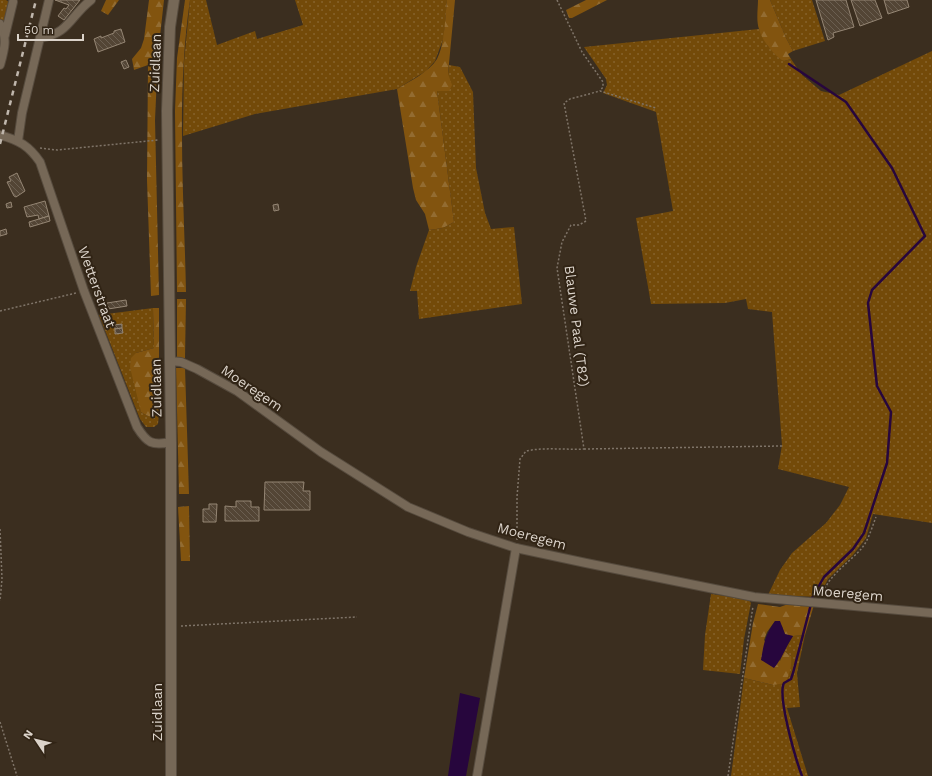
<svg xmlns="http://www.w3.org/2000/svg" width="932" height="776" font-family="'Work Sans',sans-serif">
<defs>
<pattern id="grass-dots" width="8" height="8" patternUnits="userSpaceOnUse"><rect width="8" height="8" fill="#734a09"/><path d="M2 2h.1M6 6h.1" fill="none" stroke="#86632c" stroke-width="1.8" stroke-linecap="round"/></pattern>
<pattern id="forest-firs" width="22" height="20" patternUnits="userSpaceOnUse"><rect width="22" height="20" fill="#82540f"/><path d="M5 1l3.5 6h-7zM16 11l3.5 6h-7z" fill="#936c31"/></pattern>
<pattern id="building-back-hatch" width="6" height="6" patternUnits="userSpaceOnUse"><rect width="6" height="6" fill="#534535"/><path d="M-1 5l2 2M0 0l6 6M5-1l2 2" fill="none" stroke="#6b5f51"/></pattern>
</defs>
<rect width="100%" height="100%" fill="#3b2e1f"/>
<g fill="url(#grass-dots)">
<polygon points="0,0 6,0 9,2 10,6 5,29 0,22"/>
<polygon points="190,0 206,0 217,45 255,31 257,39 303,25 295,0 447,0 444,37 435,61 426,71 397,89 255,114 183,136 184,62"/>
<polygon points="770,0 812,0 825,41 793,51 786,38"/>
<polygon points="759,29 768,46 784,61 791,59 802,75 821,91 839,95 932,51 932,523 873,514 866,538 853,555 828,579 819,597 768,595 780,570 792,553 826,523 840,505 849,487 778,469 782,445 772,312 748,309 746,299 725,303 651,304 636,218 673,211 656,112 603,93 607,85 606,79 584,47"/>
<polygon points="449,65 460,67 473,92 476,168 485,213 491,229 514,227 522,304 419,319 417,291 410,291 416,267 429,230 443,228 454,222 437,91 448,74"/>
<path d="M153,308L154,348L136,353L141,412C148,417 152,418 159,414L158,424L154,427H146L140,419L99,315Z"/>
<polygon points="711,594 748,599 751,603 744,639 740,674 703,670 705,635"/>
<polygon points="805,635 797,673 800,707 787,708 808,776 731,776 744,678 773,685 791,656 784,651 793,636"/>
</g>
<g fill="url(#forest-firs)">
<polygon points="106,0 119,0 108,15 101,11"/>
<polygon points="149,0 164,0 158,54 155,120 159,295 151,296 147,180 148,65 134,70 132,59 141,48 144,39"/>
<path d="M185,0H190C176,96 184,195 186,292H177L175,111L177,58Z"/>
<path d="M447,0H455L448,74L452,85L449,91H437L454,222L443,228L429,230L425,214L416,200L413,188L397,89C410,81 429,72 437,59C445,44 445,17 447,0Z"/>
<polygon points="586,0 607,0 572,18 569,18 566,10"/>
<path d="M758,0H770L786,38L793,51L788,54L791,59L784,61C775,57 761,39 759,29C756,20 758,9 758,0Z"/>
<polygon points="177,299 186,299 185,358 177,358"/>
<path d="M153,308H159V414C152,418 148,417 141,412L130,367L131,358L136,353L154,348Z"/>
<polygon points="176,368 185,368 189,494 179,494"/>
<polygon points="189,506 190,561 181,561 178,507"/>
<path d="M791,603L814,605L805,635L793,636L785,635L782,626L775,621L767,632L764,640L780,661L784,651L791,656C792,666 790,674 785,683L773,685L744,678L753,623L758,604L780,607Z"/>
</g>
<g fill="#27063d">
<path d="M775,621H780L785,634L793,636C786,646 782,659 774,668L761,660C764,643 765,635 775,621Z"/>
<polygon points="460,693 480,698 466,776 448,776"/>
</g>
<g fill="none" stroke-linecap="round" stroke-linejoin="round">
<g stroke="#27063d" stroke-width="2.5">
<polyline points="789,64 846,102 892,168 925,236 872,290 868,303 877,386 891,412 887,463 864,533 853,549 824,577 812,598"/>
<path d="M802,776C796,760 777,696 784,683L791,679L793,673L811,604"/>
</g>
</g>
<g fill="url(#building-back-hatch)" stroke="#958674">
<polygon points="55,0 80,0 64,20 58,16 64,8 66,9 69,5"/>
<polygon points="816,0 846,0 854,27 833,33 834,37 828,40"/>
<polygon points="851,0 875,0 882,18 860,26"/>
<polygon points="884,0 907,0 909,7 888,14"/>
<polygon points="121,29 125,42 98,52 94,39 101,36 101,38 114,33 114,31"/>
<polygon points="126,60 129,67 124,69 121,62"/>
<polygon points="17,173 25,191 16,197 14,196 7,182 11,181 9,177"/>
<polygon points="45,201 49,216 39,219 38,215 27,217 24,207"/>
<polygon points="11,202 12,207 7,208 6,204"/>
<polygon points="278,204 279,210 274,211 273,205"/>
<polygon points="49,216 50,221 30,227 29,222"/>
<polygon points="6,229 7,234 0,236 0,231"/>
<polygon points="126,300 127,306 108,309 107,303"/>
<polygon points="122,324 122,328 115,329 114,325"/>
<polygon points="122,328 123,333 115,334 115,329"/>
<polygon points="265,482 304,482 303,491 310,491 310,510 264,510"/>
<polygon points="236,501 251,501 251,507 259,507 259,521 225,521 225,506 236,507"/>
<polygon points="209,504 217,504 216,522 203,522 203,509 209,509"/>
</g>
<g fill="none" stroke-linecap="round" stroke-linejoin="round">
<defs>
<g id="street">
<path d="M0,24C8,38 4,51 0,65"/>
<polyline points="5,35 13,2"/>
<path d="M40,38C69,34 70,16 91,0"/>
<path d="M0,135C19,140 29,146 40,162L84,291L137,427C147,443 152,446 171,442"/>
<polyline points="18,141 22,113 49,0"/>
<polyline points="169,361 181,362 197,369 237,391 321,452 408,507 468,532 516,548 586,563 754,597 932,613"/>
<polyline points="477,776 516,548"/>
</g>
<polyline id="secondary" points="171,776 171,442 167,111 170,27 174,0"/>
</defs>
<use href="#street" stroke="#564b3e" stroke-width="10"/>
<use href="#secondary" stroke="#564b3e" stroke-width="12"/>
<g stroke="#7f7468" stroke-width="1.5" stroke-dasharray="2 2" stroke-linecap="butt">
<polyline points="557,0 582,52 603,82 603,87 600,91"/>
<polyline points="40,148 57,150 158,140"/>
<polyline points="0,311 76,293"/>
<polyline points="584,449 782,446"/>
<polyline points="0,529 2,579 0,601"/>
<path d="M517,540V497L520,459L526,451C545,447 565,450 584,449L557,268L562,242L571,225H579L586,221L564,103L570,99L600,91L656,108"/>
<path d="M822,596C827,576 849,563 862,548C869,539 872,527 876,517"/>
<polyline points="181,626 357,617"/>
<polyline points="0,722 17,776"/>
<polyline points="728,776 753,606"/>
</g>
<use href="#street" stroke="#766857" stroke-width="8"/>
<use href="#secondary" stroke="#766857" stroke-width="10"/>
<polyline stroke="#c0b7ad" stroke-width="2.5" stroke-dasharray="5 5" stroke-linecap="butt" points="0,144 36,0"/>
</g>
<g text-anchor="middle" stroke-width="4" stroke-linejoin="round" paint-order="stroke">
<g font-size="14" fill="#dbd3ca" stroke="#312415">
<text transform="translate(155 63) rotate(-88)" y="5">Zuidlaan</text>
<text transform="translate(97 287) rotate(70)" y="5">Wetterstraat</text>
<text transform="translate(577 326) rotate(83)" y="5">Blauwe Paal (T82)</text>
<text transform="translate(156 388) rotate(-91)" y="5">Zuidlaan</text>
<text transform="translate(252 388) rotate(34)" y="5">Moeregem</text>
<text transform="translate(532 536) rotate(15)" y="5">Moeregem</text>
<text transform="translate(848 593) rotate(5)" y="5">Moeregem</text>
<text transform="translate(157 712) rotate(-90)" y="5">Zuidlaan</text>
</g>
</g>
<g transform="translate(36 740) rotate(305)" stroke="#312415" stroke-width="3" paint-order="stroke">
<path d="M0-3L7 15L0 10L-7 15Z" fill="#dbd3ca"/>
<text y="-6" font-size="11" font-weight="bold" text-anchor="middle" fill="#dbd3ca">N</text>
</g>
<path d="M18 34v6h65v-6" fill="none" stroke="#dbd3ca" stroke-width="2"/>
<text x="24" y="34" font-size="12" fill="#dbd3ca" stroke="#312415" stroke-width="3" paint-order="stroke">50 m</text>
</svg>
